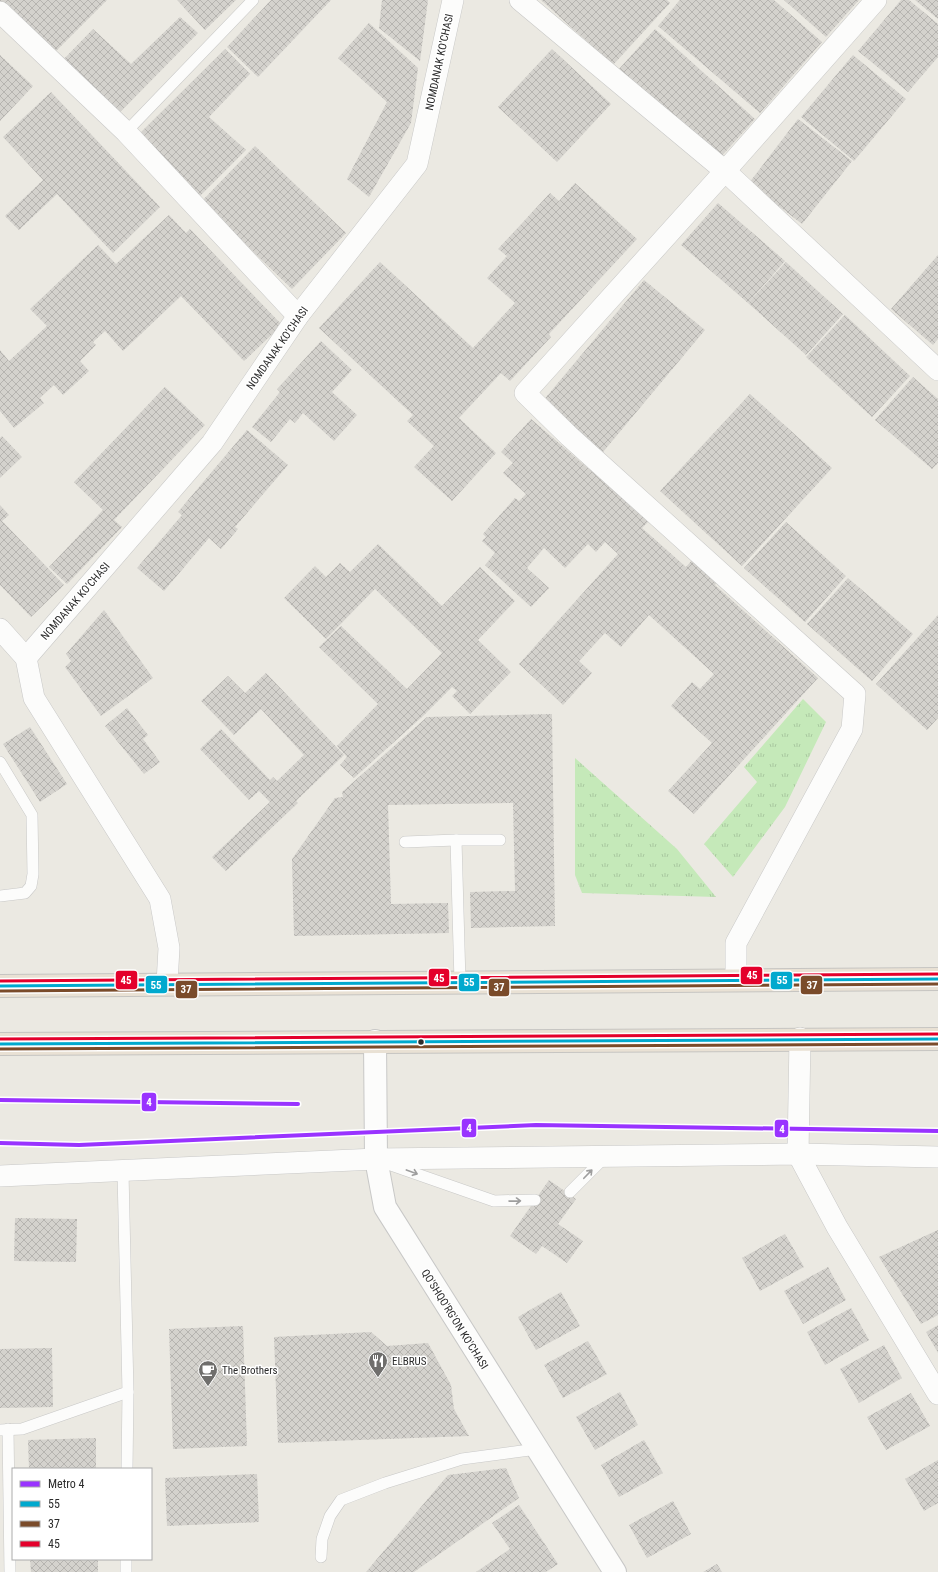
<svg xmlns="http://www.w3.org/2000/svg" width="938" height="1572" font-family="'Roboto Condensed',sans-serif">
<defs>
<pattern id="grass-tufts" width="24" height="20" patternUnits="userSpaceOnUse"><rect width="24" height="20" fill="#c5e9b9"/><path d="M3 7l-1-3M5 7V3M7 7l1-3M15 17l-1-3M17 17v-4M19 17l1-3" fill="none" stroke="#a9c89f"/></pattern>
<pattern id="building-cross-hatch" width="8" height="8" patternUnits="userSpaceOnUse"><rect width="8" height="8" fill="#d4d2cd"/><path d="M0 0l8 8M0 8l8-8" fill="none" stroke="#b6b4b0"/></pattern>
</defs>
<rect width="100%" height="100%" fill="#ebe9e2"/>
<g fill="url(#grass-tufts)">
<polygon points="803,699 826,722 785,807 733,877 704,844 757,782 744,767"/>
<polygon points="575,758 677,849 716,897 582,893 575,875"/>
</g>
<g fill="url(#building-cross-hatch)">
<polygon points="0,0 107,0 52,55 0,2"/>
<polygon points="177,0 236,0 205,30"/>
<polygon points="271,0 331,0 258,77 227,47"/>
<polygon points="382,0 428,0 420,61 379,28"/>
<polygon points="541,0 667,0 670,3 613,65"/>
<polygon points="680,0 774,0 822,42 760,113 658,26"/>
<polygon points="784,0 859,0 826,37"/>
<polygon points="901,0 909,0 938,24 938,57 908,92 858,51"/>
<polygon points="915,0 938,0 938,19"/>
<polygon points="180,17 198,33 116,116 61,62 93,29 131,64"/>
<polygon points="369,23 418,68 411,123 369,197 347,179 387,102 338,58"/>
<polygon points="655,29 755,119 719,159 619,69"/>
<polygon points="225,49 250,74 209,117 246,150 199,197 137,136"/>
<polygon points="552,49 611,104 557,162 498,107"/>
<polygon points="0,55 33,86 0,121"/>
<polygon points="853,55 906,99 854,161 801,117"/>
<polygon points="51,92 160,207 113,253 57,194 19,230 5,216 43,180 3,137"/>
<polygon points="798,119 852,161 802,224 749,183"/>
<polygon points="255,146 346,233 292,289 201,202"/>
<polygon points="575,183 637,239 549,334 551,337 510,381 501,373 459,418 496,453 452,501 414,467 434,446 407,421 413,415 319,328 380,262 473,348 515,303 487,278 507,256 498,249 550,193 559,201"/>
<polygon points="718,203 785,261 748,303 681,245"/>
<polygon points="169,215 186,233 190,229 282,325 244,361 181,296 123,351 105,331 93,342 96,345 80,361 89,371 63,395 54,385 40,398 44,403 14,428 0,411 0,350 9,361 47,326 30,309 98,245 116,264"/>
<polygon points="938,255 938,339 933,345 891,309"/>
<polygon points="786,262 843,314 806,355 748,303"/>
<polygon points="644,280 705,330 603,452 542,402"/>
<polygon points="845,315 910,376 872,417 806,357"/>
<polygon points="321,341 352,370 332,392 357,415 334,441 303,413 295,423 290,419 271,442 252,427 280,392 277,389"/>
<polygon points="913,377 938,399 938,463 932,469 875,420"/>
<polygon points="165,387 205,425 114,520 122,527 67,584 49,567 103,510 74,482"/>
<polygon points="750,394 832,468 742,566 660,491"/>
<polygon points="531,419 649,521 642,528 686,567 692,560 717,582 715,585 818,678 694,814 668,791 712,743 671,706 692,682 700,689 714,674 649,615 621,647 605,633 579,661 592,673 563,705 519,664 618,554 605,542 596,552 588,544 565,568 544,548 527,568 549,588 531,607 485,565 495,553 482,541 486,537 483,534 515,498 519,501 526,494 503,473 513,463 501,452"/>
<polygon points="247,430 288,465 235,527 238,529 221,549 209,538 164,591 137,568 182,515 178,512"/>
<polygon points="2,436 22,457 0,478 0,438"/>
<polygon points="0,505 9,515 2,521 64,585 31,617 0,585"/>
<polygon points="786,522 846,576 805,622 744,568"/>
<polygon points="378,544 442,606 480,567 515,601 478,640 511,672 470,714 452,696 457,691 452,687 423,716 354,778 340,765 347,757 337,746 378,704 319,647 341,626 407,689 442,653 375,589 326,639 284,598 315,566 326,577 340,563 350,572"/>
<polygon points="848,578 913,634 872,681 807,624"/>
<polygon points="104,610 153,678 101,716 65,667 71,661 66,654"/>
<polygon points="938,615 938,718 927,730 876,684"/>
<polygon points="266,673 344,755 296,801 298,803 226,871 212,857 270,802 259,791 249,800 200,749 221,729 270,780 273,777 277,781 304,755 261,709 234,735 201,701 228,676 245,693"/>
<polygon points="127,708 148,735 143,739 160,762 144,774 105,726"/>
<polygon points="552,714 555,926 471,928 470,892 515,891 513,803 388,805 391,904 448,903 449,933 294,936 292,859 335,798 343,797 342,792 427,717"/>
<polygon points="30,727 67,784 40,802 3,744"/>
<polygon points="549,1180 576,1199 558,1224 583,1241 567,1263 542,1246 536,1254 510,1236"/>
<polygon points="15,1218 77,1219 76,1262 14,1261"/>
<polygon points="938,1230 938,1315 921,1324 879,1257"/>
<polygon points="785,1234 804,1267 760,1291 742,1258"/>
<polygon points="828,1267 846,1300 803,1324 784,1291"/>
<polygon points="561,1292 580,1326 536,1350 518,1317"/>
<polygon points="851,1308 869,1340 825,1365 807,1332"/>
<polygon points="938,1325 938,1353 926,1332"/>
<polygon points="243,1326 247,1446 173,1449 169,1329"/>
<polygon points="371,1332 387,1346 428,1343 451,1385 454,1409 469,1436 278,1443 274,1337"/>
<polygon points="588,1341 607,1374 563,1398 544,1365"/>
<polygon points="884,1345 902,1378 859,1403 840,1369"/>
<polygon points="52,1348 53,1407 0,1408 0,1349"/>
<polygon points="620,1392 638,1425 595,1450 576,1417"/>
<polygon points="911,1393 930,1426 886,1450 867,1417"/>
<polygon points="96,1438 96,1469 29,1469 28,1440"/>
<polygon points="644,1440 663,1473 619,1497 601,1465"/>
<polygon points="938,1460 938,1503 924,1511 905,1479"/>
<polygon points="506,1468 519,1498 414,1572 366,1572 448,1475"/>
<polygon points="257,1474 259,1522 167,1526 165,1478"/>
<polygon points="673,1501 691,1534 647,1558 629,1525"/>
<polygon points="519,1505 558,1564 546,1572 476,1572 510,1549 492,1523"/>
<polygon points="30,1559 98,1559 98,1572 31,1572"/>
<polygon points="717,1564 722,1572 703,1572"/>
</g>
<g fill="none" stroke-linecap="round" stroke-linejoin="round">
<defs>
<g id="lane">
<polyline points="126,132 253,0"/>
<polyline points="0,762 32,815 33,874 31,886 25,893 0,896"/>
<polyline points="456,840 500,840"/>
<polyline points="405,842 456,840 460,982"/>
<polyline points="391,1165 494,1201 535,1200"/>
<polyline points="123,1172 128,1392 127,1469"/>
<polyline points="570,1192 605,1157"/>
<polyline points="8,1429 10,1572"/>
<polyline points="0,1430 22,1429 128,1392"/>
<polyline points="321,1557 322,1539 330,1516 341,1500 385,1483 462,1459 537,1449"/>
<polyline points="126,1572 126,1559"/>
</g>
<g id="street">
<polyline points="520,0 725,171 938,370"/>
<polyline points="0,12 126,132 298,316"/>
<polyline points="0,629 26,658 34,698 160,899 169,948 167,983"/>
<polyline points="26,658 212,443 298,316 417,164 453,0"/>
<polyline points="736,980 736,943 852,729 855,694 569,436 525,393 725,171 876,0"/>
<polyline points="800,1038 798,1154 837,1227 938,1394"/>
<polyline points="0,1176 376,1159 798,1154 938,1157"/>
</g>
<polyline id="secondary" points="375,1041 376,1159 385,1207 615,1572"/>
<g id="highway">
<polyline points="0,986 938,979"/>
<polyline points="0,1044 938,1039"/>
</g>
</defs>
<use href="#lane" stroke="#c8c8c7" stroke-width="12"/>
<use href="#street" stroke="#c8c8c7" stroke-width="22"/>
<use href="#secondary" stroke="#c8c8c7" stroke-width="24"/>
<use href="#highway" stroke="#c6c5c2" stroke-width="24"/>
<use href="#lane" stroke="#fcfcfb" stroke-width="11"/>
<use href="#street" stroke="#fcfcfb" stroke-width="21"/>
<use href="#secondary" stroke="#fcfcfb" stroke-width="22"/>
<use href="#highway" stroke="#e9e1d4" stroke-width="22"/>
<defs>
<g id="bus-1">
<polyline points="0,986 938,979"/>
<polyline points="0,1044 938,1039"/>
</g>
<g id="bus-2">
<polyline points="0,991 938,984"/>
<polyline points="0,1049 938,1044"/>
</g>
<g id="bus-3">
<polyline points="0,981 938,974"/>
<polyline points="0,1039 938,1034"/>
</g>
</defs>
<use href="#bus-1" stroke="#fff" stroke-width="6"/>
<use href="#bus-2" stroke="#fff" stroke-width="6"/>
<use href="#bus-3" stroke="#fff" stroke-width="6"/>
<use href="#bus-1" stroke="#00a9ce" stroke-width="3"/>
<use href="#bus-2" stroke="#7a4b2a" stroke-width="3"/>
<use href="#bus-3" stroke="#e4002b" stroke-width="3"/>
<defs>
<g id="metro-1">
<polyline points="0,1100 298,1104"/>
<polyline points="0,1143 79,1145 536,1125 938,1131"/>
</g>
</defs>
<use href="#metro-1" stroke="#fff" stroke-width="7"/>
<use href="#metro-1" stroke="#93f" stroke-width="4"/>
</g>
<defs><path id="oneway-shaft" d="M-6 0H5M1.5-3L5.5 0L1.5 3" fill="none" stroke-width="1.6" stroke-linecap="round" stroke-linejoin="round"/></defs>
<g stroke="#9e9e9e">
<use href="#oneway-shaft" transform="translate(412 1172) rotate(20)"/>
<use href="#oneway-shaft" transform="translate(588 1174) rotate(-46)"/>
<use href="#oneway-shaft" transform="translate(515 1201) rotate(-1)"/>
</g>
<defs>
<symbol id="restaurant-pin" viewBox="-11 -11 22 30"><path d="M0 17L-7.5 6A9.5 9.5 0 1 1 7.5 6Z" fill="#6f6e6c" stroke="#fff"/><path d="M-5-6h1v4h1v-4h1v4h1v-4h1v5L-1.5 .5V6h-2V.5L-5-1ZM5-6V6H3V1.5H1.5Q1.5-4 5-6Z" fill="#fff"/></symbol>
<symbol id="cafe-pin" viewBox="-11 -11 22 30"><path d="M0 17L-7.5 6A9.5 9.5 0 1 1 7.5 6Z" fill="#6f6e6c" stroke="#fff"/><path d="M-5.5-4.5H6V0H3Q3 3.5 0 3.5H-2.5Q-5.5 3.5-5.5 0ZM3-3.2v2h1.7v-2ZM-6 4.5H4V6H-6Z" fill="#fff"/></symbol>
</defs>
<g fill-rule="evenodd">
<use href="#restaurant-pin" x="367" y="1350" width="22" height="30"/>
<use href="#cafe-pin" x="197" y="1359" width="22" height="30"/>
</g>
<circle fill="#2c2c2c" stroke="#fff" stroke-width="1.5" cx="421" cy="1042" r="3.5"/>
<g text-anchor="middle" stroke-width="3" stroke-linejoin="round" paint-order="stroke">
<g font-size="11" fill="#2c2c2c" stroke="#fff">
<text transform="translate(439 62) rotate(-78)" y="4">NOMDANAK KO'CHASI</text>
<text transform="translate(277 348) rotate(-55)" y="4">NOMDANAK KO'CHASI</text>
<text transform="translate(75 601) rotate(-49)" y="4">NOMDANAK KO'CHASI</text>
<text transform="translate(455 1319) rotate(58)" y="4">QO'SHQO'RG'ON KO'CHASI</text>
</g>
<g font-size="11" fill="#2c2c2c" stroke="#fff" text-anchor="start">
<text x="392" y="1365">ELBRUS</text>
<text x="222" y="1374">The Brothers</text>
</g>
</g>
<g stroke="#fff" stroke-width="1.5">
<rect x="740" y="966" width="23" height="19" rx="4" fill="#e4002b"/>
<rect x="428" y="968" width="22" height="19" rx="4" fill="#e4002b"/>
<rect x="115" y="970" width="23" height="20" rx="4" fill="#e4002b"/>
<rect x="770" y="971" width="23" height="19" rx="4" fill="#00a9ce"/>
<rect x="458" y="973" width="22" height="19" rx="4" fill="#00a9ce"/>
<rect x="145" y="975" width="23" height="19" rx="4" fill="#00a9ce"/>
<rect x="800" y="975" width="23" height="20" rx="4" fill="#7a4b2a"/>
<rect x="488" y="978" width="22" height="19" rx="4" fill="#7a4b2a"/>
<rect x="175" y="980" width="23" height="19" rx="4" fill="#7a4b2a"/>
<rect x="141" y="1092" width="16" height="20" rx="4" fill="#93f"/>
<rect x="461" y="1118" width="16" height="20" rx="4" fill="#93f"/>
<rect x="774" y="1119" width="15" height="19" rx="4" fill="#93f"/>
</g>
<g font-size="11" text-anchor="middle" font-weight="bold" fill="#fff">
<text x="752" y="979">45</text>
<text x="439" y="982">45</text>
<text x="126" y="984">45</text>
<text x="782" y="984">55</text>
<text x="469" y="986">55</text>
<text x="156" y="989">55</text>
<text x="812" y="989">37</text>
<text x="499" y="991">37</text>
<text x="186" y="993">37</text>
<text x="149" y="1106">4</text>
<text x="469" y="1132">4</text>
<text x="782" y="1133">4</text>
</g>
<rect x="12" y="1468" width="140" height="92" fill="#ffffff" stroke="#ababab"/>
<rect x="20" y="1481" width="20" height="6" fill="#9933ff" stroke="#ababab"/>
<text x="48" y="1488" font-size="12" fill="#2c2c2c">Metro 4</text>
<rect x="20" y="1501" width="20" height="6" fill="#00a9ce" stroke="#ababab"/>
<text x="48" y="1508" font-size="12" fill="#2c2c2c">55</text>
<rect x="20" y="1521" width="20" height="6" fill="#7a4b2a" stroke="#ababab"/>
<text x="48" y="1528" font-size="12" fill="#2c2c2c">37</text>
<rect x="20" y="1541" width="20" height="6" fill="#e4002b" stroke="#ababab"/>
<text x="48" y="1548" font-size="12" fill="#2c2c2c">45</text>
</svg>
